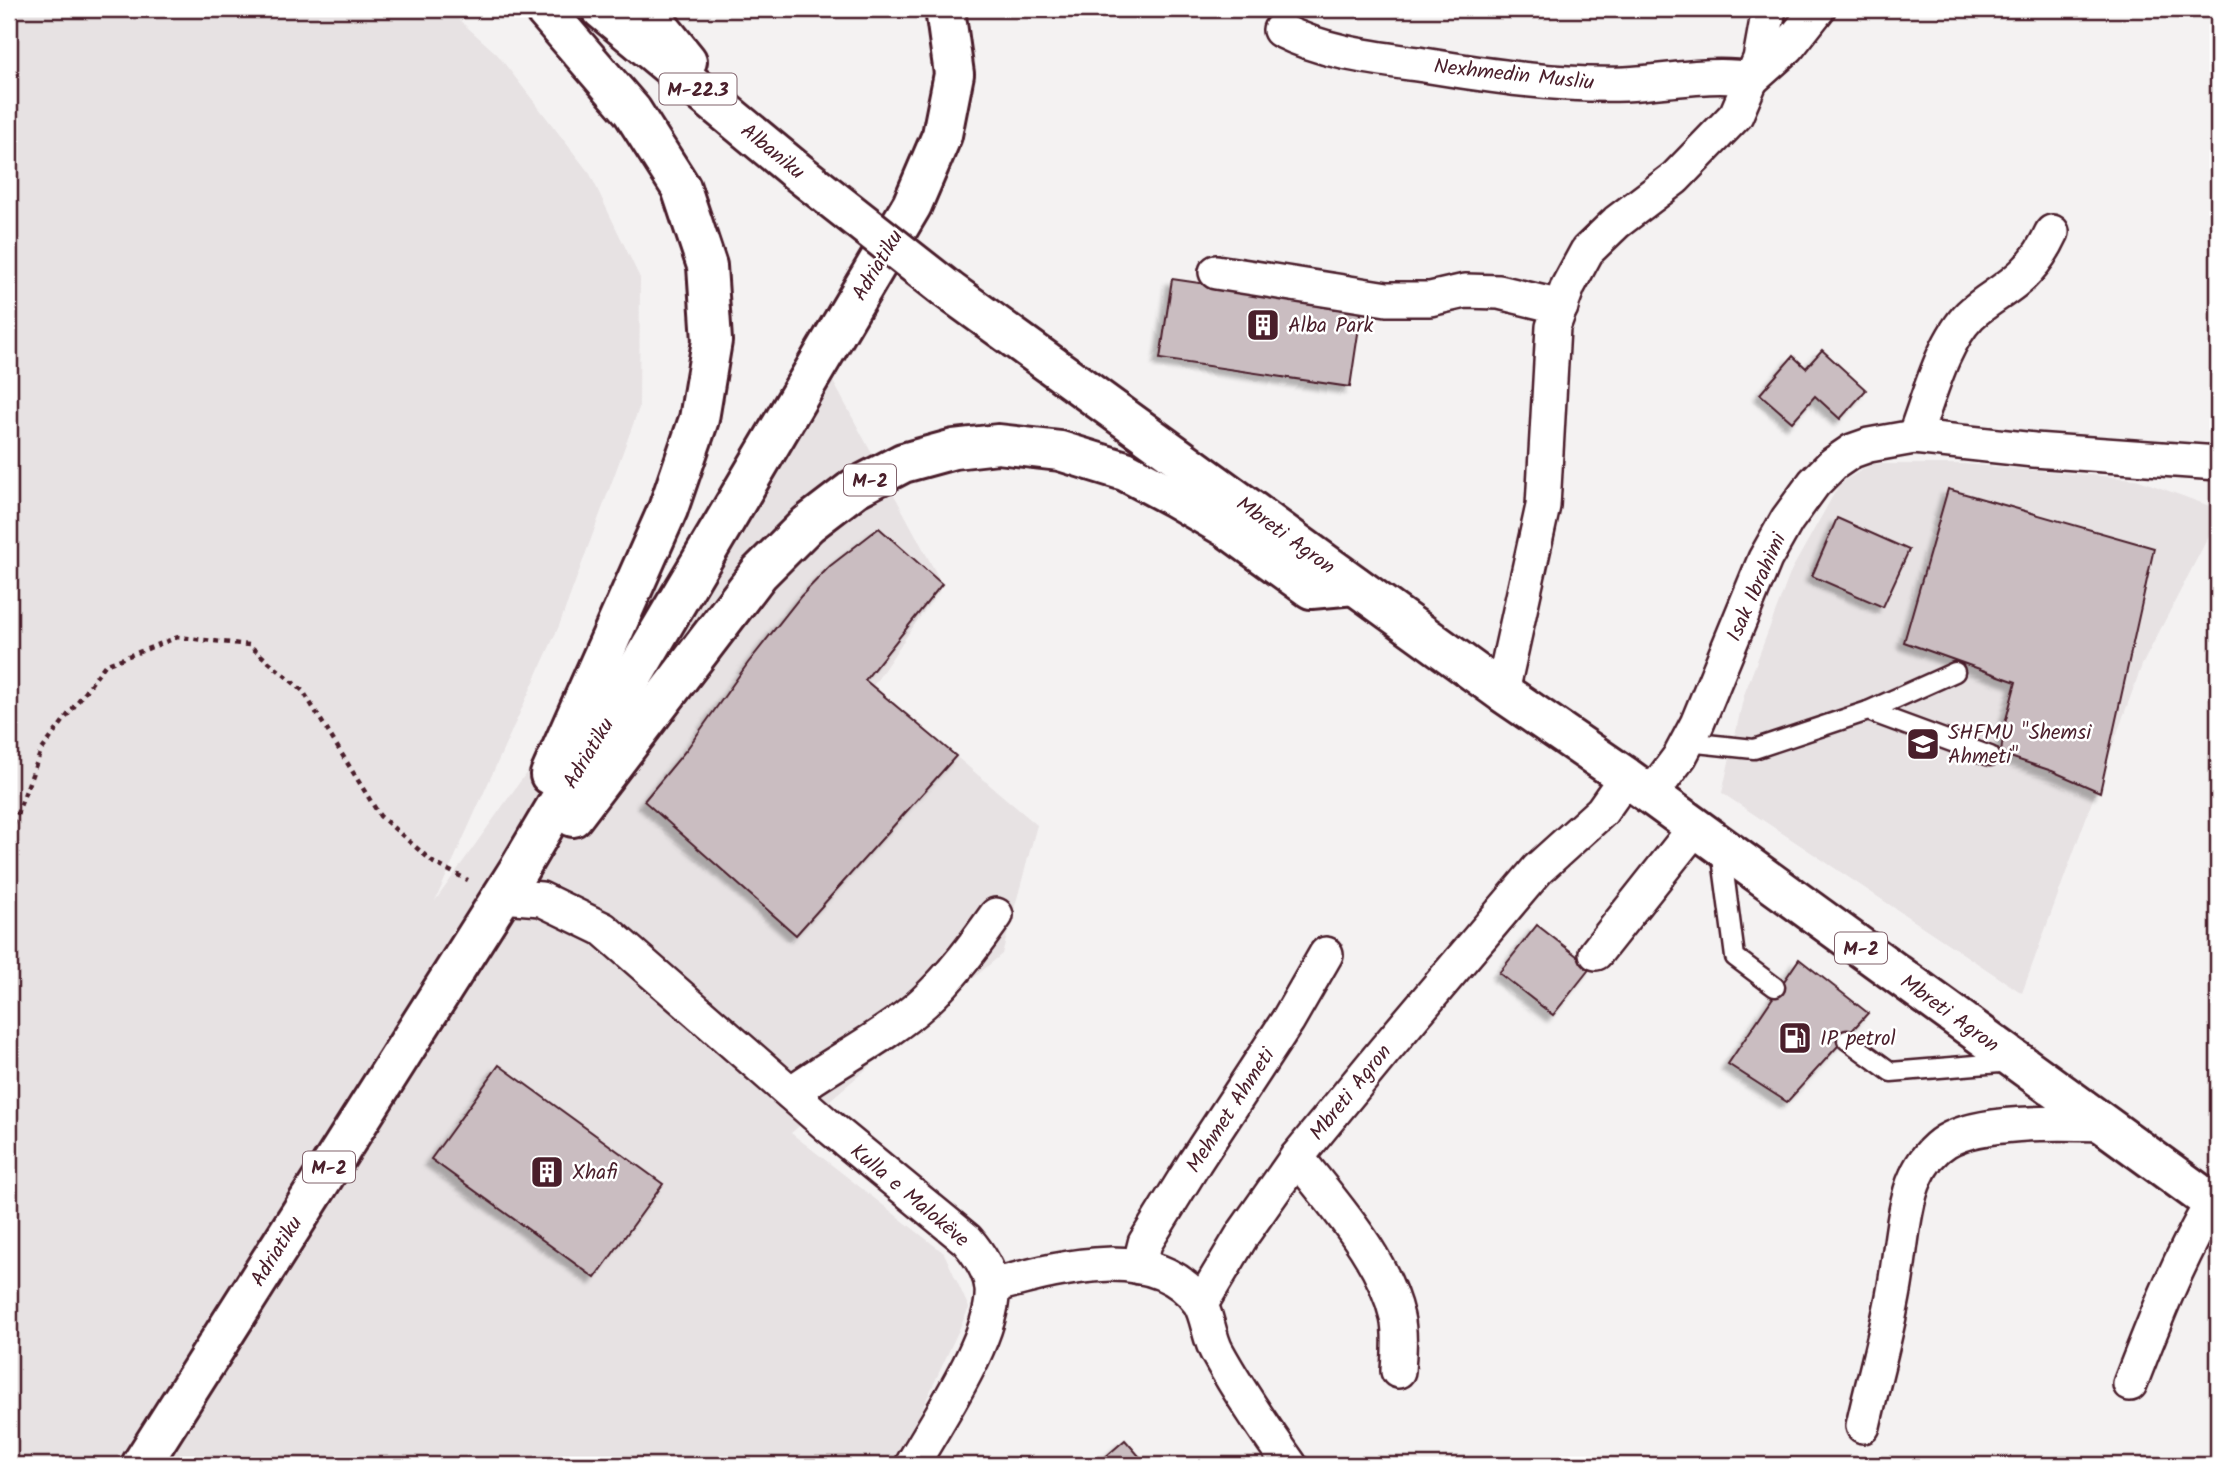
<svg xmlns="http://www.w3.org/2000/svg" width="2227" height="1474" font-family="Kalam,sans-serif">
<defs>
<filter id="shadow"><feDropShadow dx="-6" dy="6" stdDeviation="2" flood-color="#0004"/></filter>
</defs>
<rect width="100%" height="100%" fill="#f4f2f2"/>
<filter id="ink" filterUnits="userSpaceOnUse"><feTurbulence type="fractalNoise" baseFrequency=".0143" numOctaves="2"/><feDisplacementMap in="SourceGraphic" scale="14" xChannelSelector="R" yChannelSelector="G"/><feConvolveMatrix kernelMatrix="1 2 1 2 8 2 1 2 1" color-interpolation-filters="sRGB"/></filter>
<g filter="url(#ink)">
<g fill="#e7e2e3">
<polygon points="9,9 447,9 497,54 590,174 640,278 639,408 559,626 435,901 821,359 942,584 873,686 1037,825 1002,954 791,1133 944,1253 969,1308 896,1465 9,1465"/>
<polygon points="1872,464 1963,464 2136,479 2218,509 2218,518 2142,665 2022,993 1722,793 1744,695 1791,571 1840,483"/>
</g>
<g fill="#cabdc1" stroke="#4a1f2b" stroke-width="2" filter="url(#shadow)">
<polygon points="1172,279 1362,307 1350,387 1160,359"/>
<polygon points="1822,350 1866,390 1840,419 1815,396 1792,422 1760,394 1793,356 1806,368"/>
<polygon points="1948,489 2154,548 2100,792 2052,771 2001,754 2004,727 2016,682 1904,642"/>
<polygon points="1837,518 1909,550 1883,607 1812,576"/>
<polygon points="879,528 942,584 865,680 956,756 796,935 644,801 687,749 748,663 801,596 830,566"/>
<polygon points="1537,925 1591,967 1553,1015 1499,973"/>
<polygon points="1799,959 1868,1013 1787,1102 1728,1064"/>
<polygon points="499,1065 663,1184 595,1278 431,1159"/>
<polygon points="1125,1440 1147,1465 1096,1465"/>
</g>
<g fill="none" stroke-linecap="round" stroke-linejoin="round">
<defs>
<g id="service">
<polyline points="1868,711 1955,672"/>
<polyline points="1687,742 1754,749 1868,711 1990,756"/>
<polyline points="1721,850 1735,957 1775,987"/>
<polyline points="1847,1040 1891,1072 2012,1062"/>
</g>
<g id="minor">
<path d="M1280,30C1325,53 1374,58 1424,65C1491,76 1557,86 1625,84C1667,82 1710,72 1752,79L1788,47L1818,9"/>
<polyline points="1216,272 1387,299 1430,299 1465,291 1499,292 1561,307"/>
<path d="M1914,437C1928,401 1942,343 1970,315C1988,298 2013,287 2029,268C2039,257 2046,245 2052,232"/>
<polyline points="1502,692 1543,506 1553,327 1568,286 1587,251 1617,222 1675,178 1736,115 1760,59 1769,9"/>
<polyline points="1651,795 1680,756 1697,724 1765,559 1787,520 1814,483 1833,464 1852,451 1869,445 1914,437 2034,450 2218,463"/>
<path d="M500,896L541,899L603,929L826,1124L967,1240C978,1253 990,1270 992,1288C996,1335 936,1422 912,1465"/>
<polyline points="1596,953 1695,828"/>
<path d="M791,1093C835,1061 884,1038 924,1002C952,976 974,946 996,915"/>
<path d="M1297,1157C1334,1205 1383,1257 1397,1317C1401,1334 1399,1353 1398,1371"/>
<polyline points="1139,1267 1145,1243 1195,1162 1288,1020 1326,954"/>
<path d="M992,1286C1053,1270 1153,1239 1199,1302C1207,1313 1209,1338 1217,1352C1239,1392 1264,1428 1290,1465"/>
<polyline points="1201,1304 1243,1234 1297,1157 1384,1051 1538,869 1602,811 1626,777"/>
<path d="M2130,1384C2154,1322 2178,1260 2212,1203"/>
<path d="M1863,1426C1873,1381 1886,1337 1894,1291C1900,1260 1903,1204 1916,1177C1922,1163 1933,1149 1946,1141C1981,1120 2062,1123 2103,1124"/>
</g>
<g id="primary">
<polyline points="544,9 632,111 681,188 707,266 712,341 699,419 668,509 550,775"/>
<polyline points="601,9 794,169"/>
<polyline points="650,9 662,30 687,61"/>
<polyline points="948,290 1502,692 1626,777 2218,1207"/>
<polyline points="573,817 759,573 808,524 855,488 903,463 954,449 998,444 1060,451 1125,471 1174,497 1227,528 1311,589 1354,585"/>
<polyline points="141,1465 519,869 912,205 942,135 954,74 945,9"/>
</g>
</defs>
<use href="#service" stroke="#4a1f2b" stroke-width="23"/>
<use href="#minor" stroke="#4a1f2b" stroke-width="38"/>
<use href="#primary" stroke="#4a1f2b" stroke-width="44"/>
<g stroke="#4a1f2b" stroke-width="4.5" stroke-dasharray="5 5" stroke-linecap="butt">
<polyline points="9,874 14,822 41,751 105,665 178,637 249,645 303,691 380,816 434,863 468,880"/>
<polyline points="9,928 16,956"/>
</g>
<use href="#service" stroke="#fff" stroke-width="18"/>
<use href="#minor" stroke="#fff" stroke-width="33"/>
<use href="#primary" stroke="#fff" stroke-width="38"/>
<defs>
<polyline id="primary-bridge" points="794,169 948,290"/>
</defs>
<use href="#primary-bridge" stroke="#4a1f2b" stroke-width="44" stroke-linecap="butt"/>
<use href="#primary-bridge" stroke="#fff" stroke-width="38"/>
</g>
</g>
<defs>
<symbol id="building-square" viewBox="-11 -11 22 22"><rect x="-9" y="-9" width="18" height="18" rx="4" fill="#4a1f2b" stroke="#fff"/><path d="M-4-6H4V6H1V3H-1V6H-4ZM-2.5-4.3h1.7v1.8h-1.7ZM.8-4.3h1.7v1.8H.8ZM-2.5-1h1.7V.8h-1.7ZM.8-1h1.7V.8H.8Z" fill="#fff"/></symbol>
<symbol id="school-square" viewBox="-11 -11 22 22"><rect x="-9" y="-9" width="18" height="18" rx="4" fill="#4a1f2b" stroke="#fff"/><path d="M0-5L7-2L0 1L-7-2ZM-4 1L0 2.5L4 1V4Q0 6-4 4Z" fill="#fff"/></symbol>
<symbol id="fuel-square" viewBox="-11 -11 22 22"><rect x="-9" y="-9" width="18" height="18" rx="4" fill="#4a1f2b" stroke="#fff"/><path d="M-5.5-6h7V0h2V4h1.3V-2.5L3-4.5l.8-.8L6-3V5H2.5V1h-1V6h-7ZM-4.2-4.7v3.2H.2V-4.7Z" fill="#fff"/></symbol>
</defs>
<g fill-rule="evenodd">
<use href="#building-square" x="1244" y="306" width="38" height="38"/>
<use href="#school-square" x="1904" y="725" width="38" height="38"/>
<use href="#fuel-square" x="1776" y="1019" width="38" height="38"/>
<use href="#building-square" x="528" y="1153" width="38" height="38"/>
</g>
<g text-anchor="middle" stroke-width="5" stroke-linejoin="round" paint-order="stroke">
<g fill="#fff" stroke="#80626b" stroke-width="2">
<rect x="659.5" y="73.5" width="77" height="31" rx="5"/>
<rect x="844" y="464.5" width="52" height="31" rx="5"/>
<rect x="1835" y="932.5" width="52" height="31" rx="5"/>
<rect x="303" y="1151.5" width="52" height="31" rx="5"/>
</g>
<g font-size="19" font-weight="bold" fill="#4a1f2b">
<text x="698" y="96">M-22.3</text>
<text x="870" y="487">M-2</text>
<text x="1861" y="955">M-2</text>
<text x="329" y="1174">M-2</text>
</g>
<g font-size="21" fill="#4a1f2b" stroke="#fff">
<text transform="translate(1514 74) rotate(6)" y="7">Nexhmedin Musliu</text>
<text transform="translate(773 151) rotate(39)" y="7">Albaniku</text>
<text transform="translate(877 265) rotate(-59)" y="7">Adriatiku</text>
<text transform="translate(1286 535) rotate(36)" y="7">Mbreti Agron</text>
<text transform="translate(1756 587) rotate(-66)" y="7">Isak Ibrahimi</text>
<text transform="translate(588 753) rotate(-59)" y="7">Adriatiku</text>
<text transform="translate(1950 1013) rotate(36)" y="7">Mbreti Agron</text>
<text transform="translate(1350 1092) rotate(-51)" y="7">Mbreti Agron</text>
<text transform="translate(1230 1110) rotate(-57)" y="7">Mehmet Ahmeti</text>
<text transform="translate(910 1195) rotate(40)" y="7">Kulla e Malokëve</text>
<text transform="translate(276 1251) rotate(-58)" y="7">Adriatiku</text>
</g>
<g font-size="21" fill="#4a1f2b" stroke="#fff" text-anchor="start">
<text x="1288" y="332">Alba Park</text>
<text x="1948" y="739">SHFMU "Shemsi<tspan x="1948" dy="24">Ahmeti"</tspan></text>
<text x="1820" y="1045">IP petrol</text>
<text x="572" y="1179">Xhafi</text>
</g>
</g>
<rect width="2227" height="1474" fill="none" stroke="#fff" stroke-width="35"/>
<rect x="18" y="18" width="2192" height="1439" fill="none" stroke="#4a1f2b" stroke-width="2.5" filter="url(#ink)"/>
</svg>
